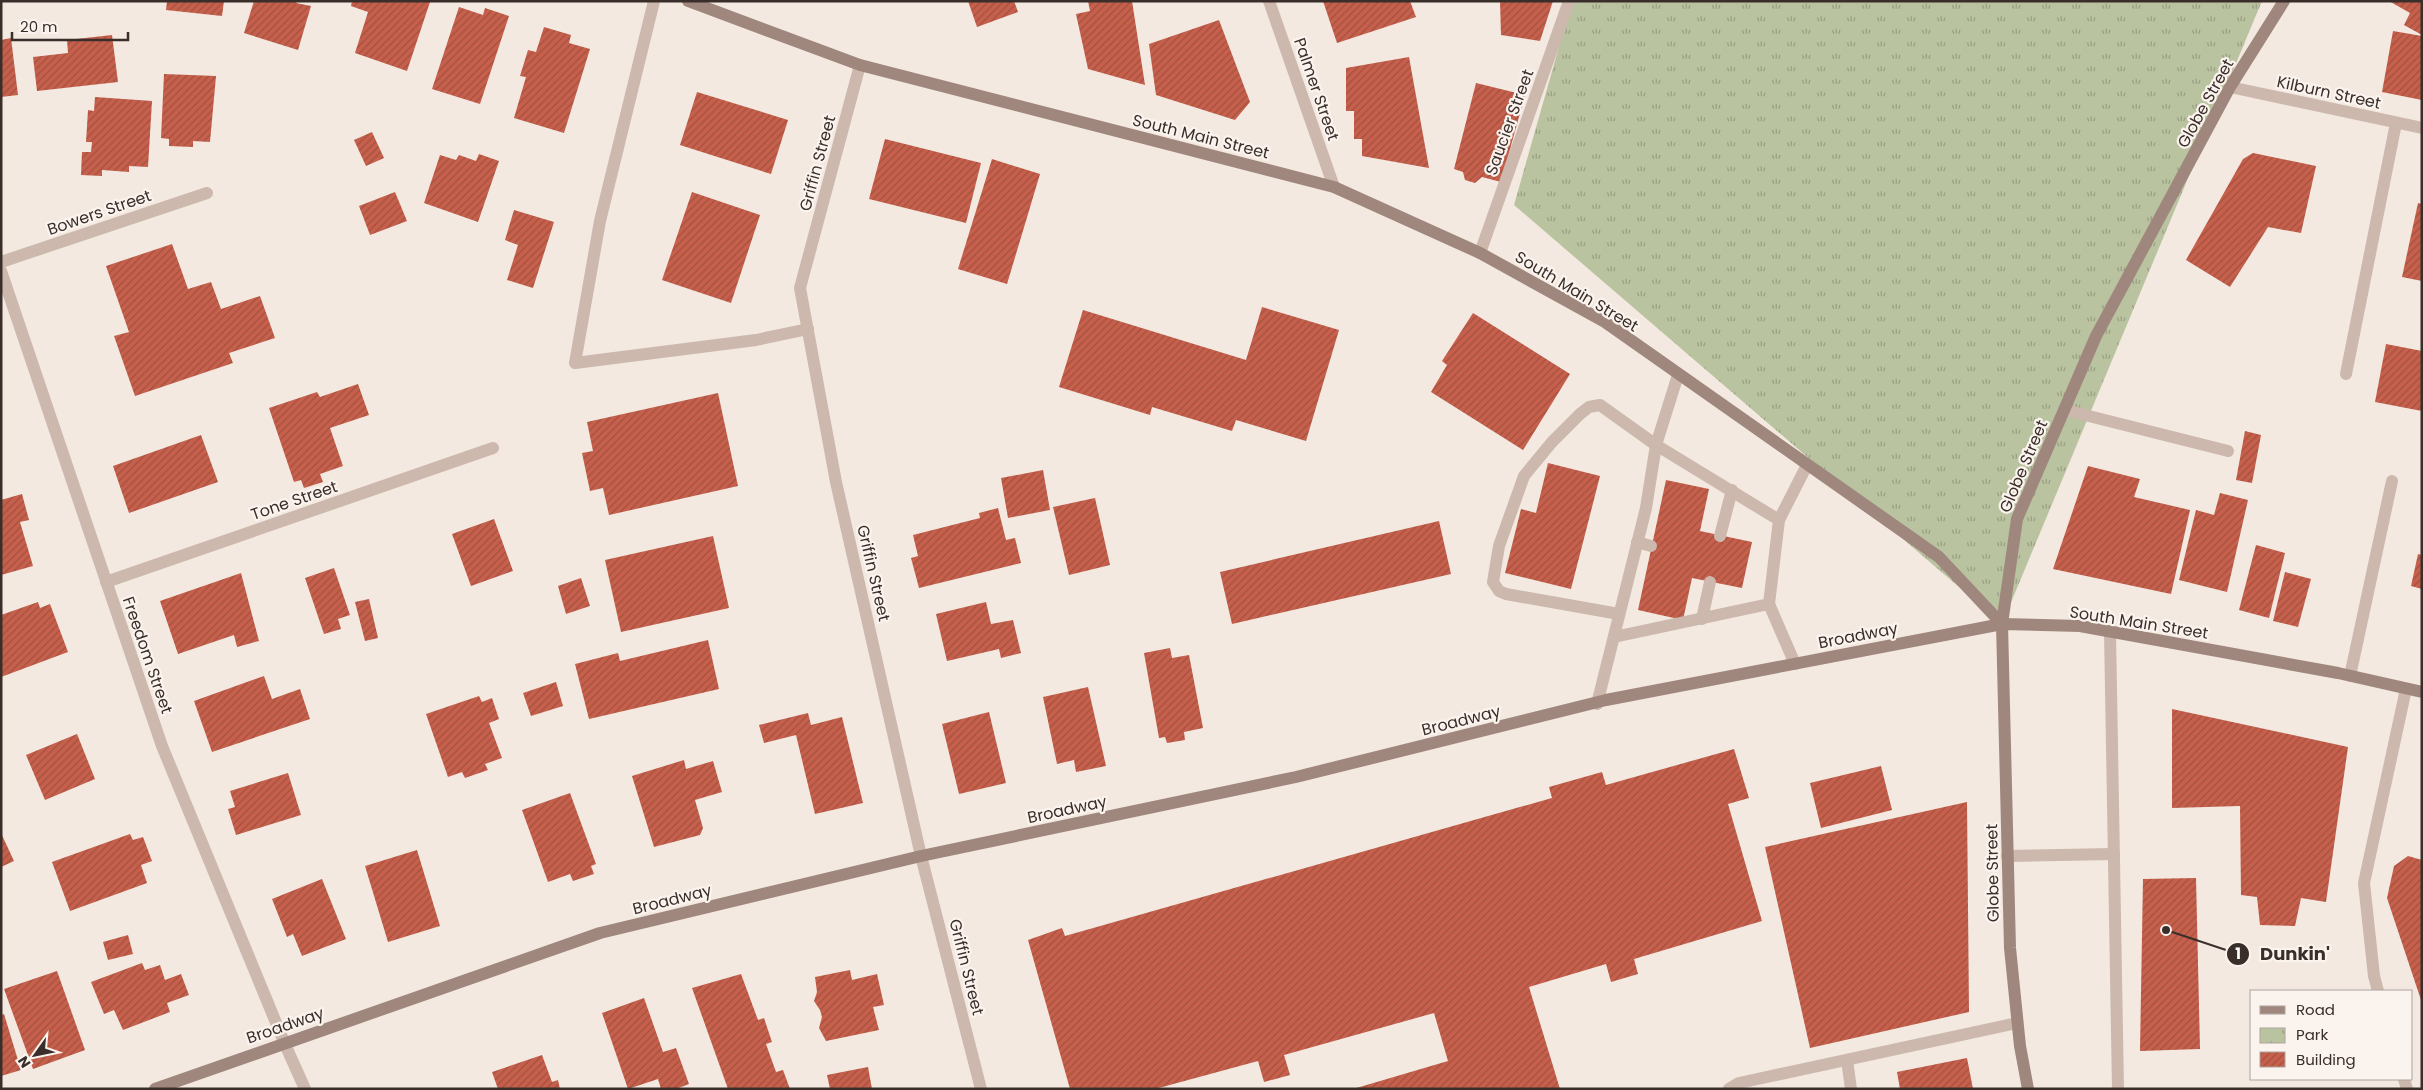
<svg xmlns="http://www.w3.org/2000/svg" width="2423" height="1090" font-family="Poppins,sans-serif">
<defs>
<pattern id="park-tufts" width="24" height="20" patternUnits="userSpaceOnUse" patternTransform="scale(1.25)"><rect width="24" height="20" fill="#bac3a0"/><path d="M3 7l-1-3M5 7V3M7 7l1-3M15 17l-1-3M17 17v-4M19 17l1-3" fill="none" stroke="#989f83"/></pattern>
<pattern id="building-hatch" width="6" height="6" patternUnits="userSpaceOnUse" patternTransform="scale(1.25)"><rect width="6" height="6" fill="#c6604c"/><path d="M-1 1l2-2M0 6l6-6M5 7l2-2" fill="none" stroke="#a2503f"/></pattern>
</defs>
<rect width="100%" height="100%" fill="#f3e9e0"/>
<polygon fill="url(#park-tufts)" points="1572,1 2262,1 2002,624 1514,205"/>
<g fill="url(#building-hatch)">
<polygon points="167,1 224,1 222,16 166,10"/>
<polygon points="254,1 297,1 296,3 311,6 298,50 244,33"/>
<polygon points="352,1 430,2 407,71 355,53 368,12 351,6"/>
<polygon points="968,1 1014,1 1018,12 977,27"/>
<polygon points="1088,1 1132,1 1145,85 1088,69 1076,14 1090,11"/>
<polygon points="1323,1 1410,1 1416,17 1337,43"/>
<polygon points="1500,1 1553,1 1540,41 1501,35"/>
<polygon points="2389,1 2422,1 2422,35 2404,25 2410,13"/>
<polygon points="459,7 483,15 485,8 509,16 480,104 432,89"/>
<polygon points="1219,20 1250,102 1235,120 1156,95 1149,44"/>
<polygon points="544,27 571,35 569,43 590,49 564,133 514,118 526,77 520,76 528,50 536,52"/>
<polygon points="2393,31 2422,36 2422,100 2382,92"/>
<polygon points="112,35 118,82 37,91 33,57 68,53 67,40"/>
<polygon points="11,38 18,95 1,97 1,40"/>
<polygon points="1409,57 1429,168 1362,156 1362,139 1354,139 1354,111 1346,111 1346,68"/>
<polygon points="164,74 216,76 210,142 193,141 193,147 169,146 169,139 161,138"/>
<polygon points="1476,83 1525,95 1501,182 1482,177 1475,183 1465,180 1463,172 1454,169"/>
<polygon points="697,92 788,120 771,174 680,145"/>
<polygon points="95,97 152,101 148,167 129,166 129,172 102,170 102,176 81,175 82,152 91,152 92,142 86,142 88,110 94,111"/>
<polygon points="372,132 384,158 366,166 354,140"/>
<polygon points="885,139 981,163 966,223 869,199"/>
<polygon points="2253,153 2316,166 2301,233 2268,227 2230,287 2186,260 2243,159"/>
<polygon points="479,154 499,161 478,222 424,203 440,155 456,160 459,155 476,161"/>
<polygon points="992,159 1040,174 1007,284 958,269"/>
<polygon points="395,192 407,221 370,235 359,206"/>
<polygon points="692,192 760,215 731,303 662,280"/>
<polygon points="2418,203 2422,204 2422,281 2402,277"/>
<polygon points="514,210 554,222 533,288 507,280 518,245 505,240"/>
<polygon points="172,244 188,289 211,282 221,309 260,296 275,338 229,353 233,363 135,396 114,336 129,332 106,266"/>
<polygon points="1262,307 1339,330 1306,441 1236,420 1232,431 1152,407 1150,415 1059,387 1083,310 1246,360"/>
<polygon points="1473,313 1570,374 1523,450 1431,392 1447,365 1442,361"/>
<polygon points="2386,344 2422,351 2422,411 2375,402"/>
<polygon points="358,384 369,415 330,428 343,466 320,474 323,482 304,488 301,480 294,482 269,408 317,392 320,397"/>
<polygon points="718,393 738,486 609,515 603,488 590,491 582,453 593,451 587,422"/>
<polygon points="2245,431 2261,435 2252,483 2236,480"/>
<polygon points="201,435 218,482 129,513 113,466"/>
<polygon points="1548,463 1600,476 1571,589 1505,573 1521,509 1536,513"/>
<polygon points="2088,466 2140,479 2134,497 2190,510 2171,594 2053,569"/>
<polygon points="1043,470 1050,510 1008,518 1001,478"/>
<polygon points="1666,480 1709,489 1700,531 1752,542 1742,588 1692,578 1683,620 1638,610"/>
<polygon points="2220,493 2248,500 2227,592 2179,580 2196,510 2214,515"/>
<polygon points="22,494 29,520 20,522 33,566 1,575 1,500"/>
<polygon points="1095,498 1110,565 1069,575 1053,507"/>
<polygon points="998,508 1006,540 1015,538 1021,563 919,588 911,558 918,556 913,535 980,518 979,513"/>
<polygon points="494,519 513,571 471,586 452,534"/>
<polygon points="1439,521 1451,574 1232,624 1220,572"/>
<polygon points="713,536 729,608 621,632 605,560"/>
<polygon points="2256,545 2285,553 2269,618 2239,610"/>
<polygon points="2418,554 2422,555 2422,589 2411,586"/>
<polygon points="334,568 350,615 338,619 341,629 324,634 305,578"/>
<polygon points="2285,572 2311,579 2298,627 2273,621"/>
<polygon points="241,573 259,641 237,647 234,635 178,654 160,601"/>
<polygon points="581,578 590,606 566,614 558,586"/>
<polygon points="369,599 378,638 365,641 355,602"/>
<polygon points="38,602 40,608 50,604 68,652 1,677 1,615"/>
<polygon points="986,602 991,624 1013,620 1021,653 1001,658 999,649 947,661 936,614"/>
<polygon points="708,640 719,689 589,719 575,664 618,653 620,661"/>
<polygon points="1170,648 1172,658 1189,655 1203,728 1184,732 1185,740 1167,743 1165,737 1159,738 1144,653"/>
<polygon points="264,676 272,699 300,689 310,719 212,752 194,701"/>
<polygon points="556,682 563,706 531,716 523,693"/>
<polygon points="1088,687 1106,766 1076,772 1074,760 1057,764 1043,697"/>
<polygon points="479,696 482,702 492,698 499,719 489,723 502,758 485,764 488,770 465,778 462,772 448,777 426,714"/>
<polygon points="2172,709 2348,747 2326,902 2301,898 2295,926 2260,925 2257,897 2241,895 2240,806 2172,808"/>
<polygon points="989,712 1006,783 959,794 942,724"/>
<polygon points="808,713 811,725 842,717 863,803 815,814 796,735 764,743 759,725"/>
<polygon points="77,734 95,779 45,800 26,755"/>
<polygon points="1734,749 1749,798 1728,804 1762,921 1634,959 1638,974 1611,982 1606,964 1529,987 1560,1089 1353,1089 1448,1061 1434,1013 1284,1055 1290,1075 1264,1082 1258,1061 1155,1089 1070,1089 1028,940 1062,928 1065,936 1552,798 1549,787 1602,772 1606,785"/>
<polygon points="684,760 686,769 713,761 722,792 695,800 703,828 700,835 654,847 632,776"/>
<polygon points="1881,766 1892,810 1821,828 1810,783"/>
<polygon points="288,773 301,815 236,835 228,809 235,807 230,791"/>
<polygon points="570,793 596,864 591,866 594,874 573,881 570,874 548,882 522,810"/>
<polygon points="1967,802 1969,1012 1810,1048 1765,847"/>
<polygon points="1,833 14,861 1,867"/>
<polygon points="130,834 133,840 143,837 152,861 141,865 147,883 70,911 52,862"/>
<polygon points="417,850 440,926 388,942 365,866"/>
<polygon points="2408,856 2422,860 2421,1000 2387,898 2394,866"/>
<polygon points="2196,878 2200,1049 2140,1051 2143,879"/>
<polygon points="322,879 346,939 302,956 293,934 287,937 272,899"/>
<polygon points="128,935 133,954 108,960 103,942"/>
<polygon points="142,963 145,970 160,965 165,980 181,974 189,995 167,1003 170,1012 123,1030 114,1010 104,1014 91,982"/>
<polygon points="850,970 852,980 877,974 884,1005 873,1007 879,1030 826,1041 819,1028 822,1017 820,1010 814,1001 817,992 815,977"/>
<polygon points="57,971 85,1050 33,1069 4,989"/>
<polygon points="741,974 758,1020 764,1018 772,1042 766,1044 776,1072 783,1070 790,1089 728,1089 692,988"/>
<polygon points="644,998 663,1052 676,1048 689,1084 676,1089 661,1089 658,1079 628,1089 602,1013"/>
<polygon points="4,1014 21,1070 1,1076 1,1015"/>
<polygon points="542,1055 552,1082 558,1080 560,1089 498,1089 492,1072"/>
<polygon points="1967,1058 1973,1089 1900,1089 1897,1072"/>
<polygon points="868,1067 872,1089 830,1089 827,1075"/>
</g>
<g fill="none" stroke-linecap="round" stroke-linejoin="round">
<g stroke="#ccb8ac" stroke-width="12">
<polyline points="2346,374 2396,123"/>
<polyline points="2065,410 2228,451"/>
<polyline points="1779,520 1807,465"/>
<polyline points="1720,536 1732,490"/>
<polyline points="1637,542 1651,546"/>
<polyline points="1769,604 1795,664"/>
<polyline points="1702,619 1710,582"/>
<polyline points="2110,632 2118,1089"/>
<polyline points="1614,637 1769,604 1779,520 1656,445 1600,405 1589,407 1580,414 1552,442 1524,476 1499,546 1493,582 1499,591 1506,594 1619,614"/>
<polyline points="2350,676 2392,481"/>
<polyline points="1597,704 1646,508 1656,445 1678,375"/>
<polyline points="2007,856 2114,854"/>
<polyline points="1847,1060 1851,1089"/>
<polyline points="1729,1089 1739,1083 2017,1023"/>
</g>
<g stroke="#ccb8ac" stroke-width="12">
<polyline points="654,1 600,221 575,363 756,340 808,329"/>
<polyline points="1269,1 1334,187"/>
<polyline points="860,65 800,288 836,482 921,856 981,1089"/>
<polyline points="2230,87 2422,128"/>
<polyline points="1480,253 1569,1"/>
<polyline points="1,262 207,193"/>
<polyline points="1,271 162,746 284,1042 305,1089"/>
<polyline points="106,582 493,448"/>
<polyline points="2378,991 2374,976 2364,883 2406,689"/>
<polyline points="2404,1079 2407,1089"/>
</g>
<g stroke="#a0877d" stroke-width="12">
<polyline points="688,1 860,65 1334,187 1480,253 1605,322 1939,557 2002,624"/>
<polyline points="155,1089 600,933 921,856 1296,777 1606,700 2002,624 2080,626 2338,673 2422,692"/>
<polyline points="2028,1089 2020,1046 2010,948 2002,624 2017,519 2096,336 2230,87 2284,1"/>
</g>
</g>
<g text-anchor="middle" stroke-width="4.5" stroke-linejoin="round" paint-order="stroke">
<g font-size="16" fill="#3a2e2b" stroke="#fbf3ed">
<text transform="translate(1317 89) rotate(71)" y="6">Palmer Street</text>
<text transform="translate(2329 92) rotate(12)" y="6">Kilburn Street</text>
<text transform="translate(2205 103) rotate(-61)" y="6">Globe Street</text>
<text transform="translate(1509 122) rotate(-70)" y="6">Saucier Street</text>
<text transform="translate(1201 136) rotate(14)" y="6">South Main Street</text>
<text transform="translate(817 163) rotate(-75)" y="6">Griffin Street</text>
<text transform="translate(99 212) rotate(-19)" y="6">Bowers Street</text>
<text transform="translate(1577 291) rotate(31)" y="6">South Main Street</text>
<text transform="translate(2023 466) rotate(-67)" y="6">Globe Street</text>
<text transform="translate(294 500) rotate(-19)" y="6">Tone Street</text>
<text transform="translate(874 573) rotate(77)" y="6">Griffin Street</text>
<text transform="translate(2139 622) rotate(9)" y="6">South Main Street</text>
<text transform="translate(1858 635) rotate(-11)" y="6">Broadway</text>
<text transform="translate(148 655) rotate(71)" y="6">Freedom Street</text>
<text transform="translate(1461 720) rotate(-14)" y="6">Broadway</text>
<text transform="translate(1067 809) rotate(-12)" y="6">Broadway</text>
<text transform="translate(1992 873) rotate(-91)" y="6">Globe Street</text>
<text transform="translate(672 899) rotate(-14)" y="6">Broadway</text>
<text transform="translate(967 967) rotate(76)" y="6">Griffin Street</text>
<text transform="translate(285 1025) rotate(-19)" y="6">Broadway</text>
</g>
</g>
<path fill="none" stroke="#3a2e2b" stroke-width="2" d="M2166 930L2238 954"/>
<g fill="#3a2e2b" stroke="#fbf3ed" stroke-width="2">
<circle cx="2166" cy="930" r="5"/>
<circle cx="2238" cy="954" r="12"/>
</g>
<g font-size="15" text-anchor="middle" font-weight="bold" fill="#fff">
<text x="2238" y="959">1</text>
</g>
<g font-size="18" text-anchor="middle" font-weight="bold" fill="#3a2e2b" stroke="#fbf3ed" stroke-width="4.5" stroke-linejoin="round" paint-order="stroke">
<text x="2295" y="960">Dunkin'</text>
</g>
<rect width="2423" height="1090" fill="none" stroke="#3a2e2b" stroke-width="5"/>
<rect x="2250" y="990" width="162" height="90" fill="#fbf3ed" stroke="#aea49f"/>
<rect x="2260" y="1006" width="25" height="8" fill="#a0877d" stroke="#aea49f"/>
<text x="2296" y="1015" font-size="15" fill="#3a2e2b">Road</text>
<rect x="2260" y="1028" width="25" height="15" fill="url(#park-tufts)" stroke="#aea49f"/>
<text x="2296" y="1040" font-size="15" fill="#3a2e2b">Park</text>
<rect x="2260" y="1052" width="25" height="15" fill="url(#building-hatch)" stroke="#aea49f"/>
<text x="2296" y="1065" font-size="15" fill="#3a2e2b">Building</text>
<g transform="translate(35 1055) rotate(237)" stroke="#fbf3ed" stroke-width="4" paint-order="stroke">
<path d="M0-4L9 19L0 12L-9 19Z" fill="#3a2e2b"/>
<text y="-8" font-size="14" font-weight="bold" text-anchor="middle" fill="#3a2e2b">N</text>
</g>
<path d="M12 32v8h116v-8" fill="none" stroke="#3a2e2b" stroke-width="2.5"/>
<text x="20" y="32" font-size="15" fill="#3a2e2b" stroke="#fbf3ed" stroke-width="4" paint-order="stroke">20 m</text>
</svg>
